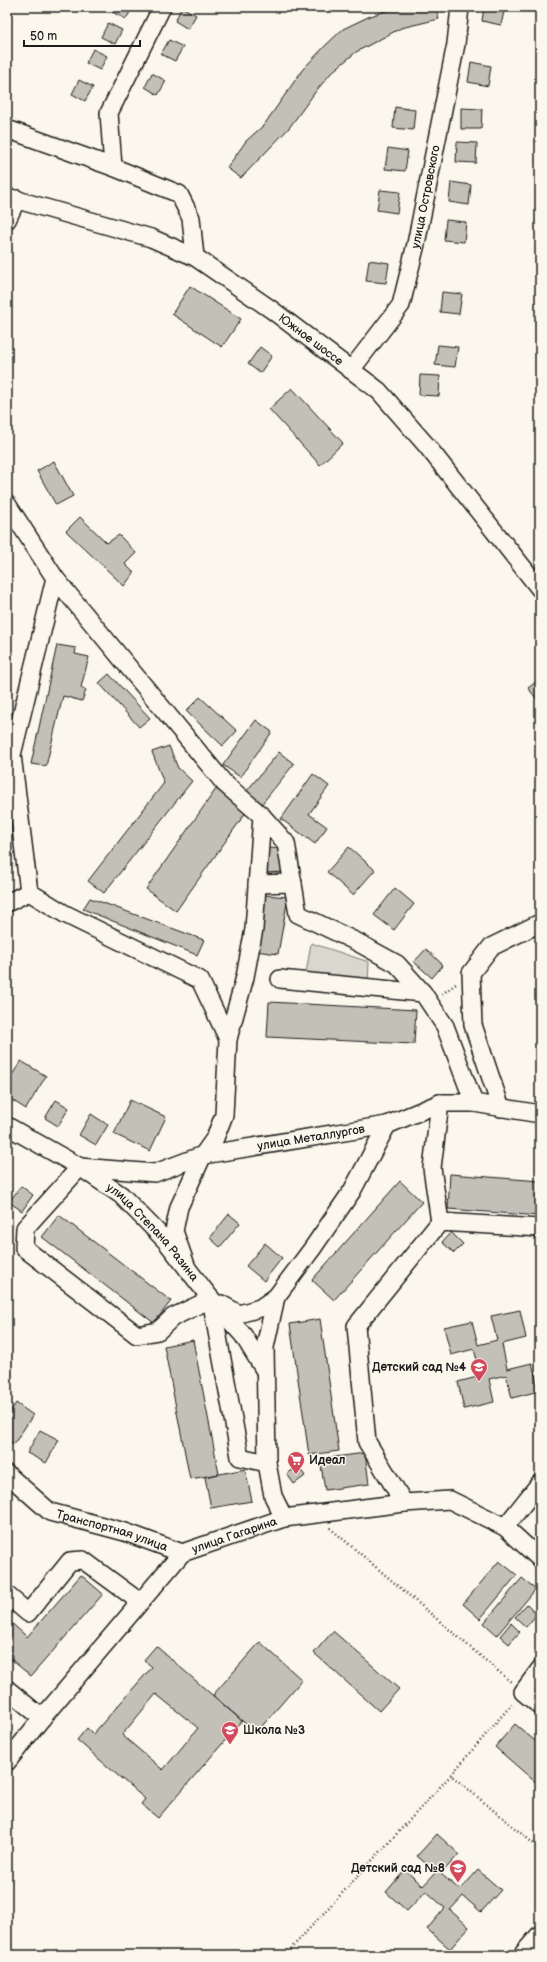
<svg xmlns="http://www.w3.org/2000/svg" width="547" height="1962" font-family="'Balsamiq Sans',sans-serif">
<rect width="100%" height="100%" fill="#fbf7ec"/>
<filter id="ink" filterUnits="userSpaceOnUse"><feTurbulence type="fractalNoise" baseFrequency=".025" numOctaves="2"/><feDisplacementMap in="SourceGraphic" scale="8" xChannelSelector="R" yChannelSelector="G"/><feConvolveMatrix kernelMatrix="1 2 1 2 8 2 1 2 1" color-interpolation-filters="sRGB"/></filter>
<g filter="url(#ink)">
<polygon fill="#dad7ce" stroke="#7b7a75" points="311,943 369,962 368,985 305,979"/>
<g fill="#c3c0b8" stroke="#1c1c1c" fill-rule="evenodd">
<polygon points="115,7 133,7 126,19 112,12"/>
<polygon points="182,7 196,15 188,29 175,21"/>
<polygon points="397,7 435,7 439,19 401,28 356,52 332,72 316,91 289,128 241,178 227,168 246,141 264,125 303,69 326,45 343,29 368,17"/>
<polygon points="484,7 505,7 501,25 482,21"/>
<polygon points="108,23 122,30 115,44 101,37"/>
<polygon points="169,40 183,47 175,61 161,54"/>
<polygon points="93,49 107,56 100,70 86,63"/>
<polygon points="471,62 491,66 488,86 468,82"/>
<polygon points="152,73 166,81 158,95 145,87"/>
<polygon points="79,80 93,87 85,101 72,94"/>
<polygon points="395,107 415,110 413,130 393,128"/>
<polygon points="461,108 482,109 481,129 461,129"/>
<polygon points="457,142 477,143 476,163 456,162"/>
<polygon points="388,148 408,151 405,171 385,169"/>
<polygon points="451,182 471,185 469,205 449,202"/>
<polygon points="380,190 400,192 397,213 377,210"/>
<polygon points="446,220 466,222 464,242 444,240"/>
<polygon points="369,260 389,263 386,283 366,281"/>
<polygon points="190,286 241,319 222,347 172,314"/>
<polygon points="442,292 462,294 459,314 440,312"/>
<polygon points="438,345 458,347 455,367 435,365"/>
<polygon points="260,347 272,356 260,373 248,364"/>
<polygon points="420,375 440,376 439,396 419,395"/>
<polygon points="292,388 343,443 320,465 269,409"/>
<polygon points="54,461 73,496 56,505 37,471"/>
<polygon points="80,517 107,543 119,535 136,553 125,564 134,573 124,586 66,531"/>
<polygon points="57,645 76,648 75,654 89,657 81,687 86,690 82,701 63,696 46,766 31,764"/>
<polygon points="109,674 150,718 139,727 99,683"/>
<polygon points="540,679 540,703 528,688"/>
<polygon points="200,697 237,731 223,746 186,711"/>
<polygon points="256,720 272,732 240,777 223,765"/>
<polygon points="169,746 178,768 192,781 104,893 88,881 164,783 152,752"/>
<polygon points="279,752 294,764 260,806 245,793"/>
<polygon points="313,774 329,786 309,814 327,827 315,844 281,819"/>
<polygon points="216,789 247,811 176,911 146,889"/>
<polygon points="349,847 375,870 353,895 327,872"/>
<polygon points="268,848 285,849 288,872 263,873"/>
<polygon points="395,888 414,904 394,930 374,915"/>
<polygon points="265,895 288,897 278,954 255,951"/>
<polygon points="90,898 204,940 197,955 83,909"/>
<polygon points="426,949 443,965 432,978 414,962"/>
<polygon points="269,1002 416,1010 414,1044 267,1037"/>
<polygon points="7,1059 11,1061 7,1069"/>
<polygon points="21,1061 46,1076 26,1109 7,1097 7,1083"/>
<polygon points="56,1100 69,1108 58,1126 45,1118"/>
<polygon points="130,1100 166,1117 150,1151 114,1134"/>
<polygon points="91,1114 108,1125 96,1145 79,1135"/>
<polygon points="450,1174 540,1181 540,1216 448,1209"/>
<polygon points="400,1181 422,1202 334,1300 312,1280"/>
<polygon points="21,1186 33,1195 22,1211 9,1202"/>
<polygon points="229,1214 240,1223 220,1247 210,1238"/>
<polygon points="59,1215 171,1301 154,1323 42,1237"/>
<polygon points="451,1232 463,1244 454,1253 442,1242"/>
<polygon points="265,1243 282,1258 264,1281 246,1266"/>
<polygon points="520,1310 526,1338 502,1344 507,1369 532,1363 539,1391 512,1398 506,1375 489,1379 494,1402 464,1409 458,1382 481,1376 474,1349 451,1355 444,1327 472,1321 478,1345 497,1340 491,1316"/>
<polygon points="320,1319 339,1451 309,1455 290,1324"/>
<polygon points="193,1340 219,1474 190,1479 164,1346"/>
<polygon points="16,1403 33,1415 14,1444 7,1440 7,1417"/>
<polygon points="40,1430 59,1440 46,1463 27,1453"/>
<polygon points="365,1453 369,1484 325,1490 320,1459"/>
<polygon points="298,1466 305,1476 294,1484 287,1474"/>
<polygon points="245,1469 252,1501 211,1508 205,1477"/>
<polygon points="499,1561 517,1575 480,1619 463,1604"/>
<polygon points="81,1575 103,1594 31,1676 7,1656 7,1619 27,1637"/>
<polygon points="522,1578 536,1589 497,1635 484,1623"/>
<polygon points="527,1604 537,1614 526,1627 515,1617"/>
<polygon points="511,1623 520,1632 509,1644 500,1636"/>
<polygon points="333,1631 399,1689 379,1711 314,1653"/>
<polygon points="260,1642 302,1680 256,1733 213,1695"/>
<path d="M156,1646L242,1721L158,1818L141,1804L145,1799L77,1740L87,1728L93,1734L152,1667L144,1660ZM156,1694L198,1728L163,1770L122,1735Z"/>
<polygon points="515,1724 540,1745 540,1786 495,1747"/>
<polygon points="437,1834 459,1854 441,1874 460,1890 478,1870 501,1890 481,1912 463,1896 450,1910 469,1927 450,1949 427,1929 445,1908 426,1891 407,1911 386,1892 405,1870 423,1886 436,1872 417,1856"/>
</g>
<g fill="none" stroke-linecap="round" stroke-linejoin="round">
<defs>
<g id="minor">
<polyline points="7,129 113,167 179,194 191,218 195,257"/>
<polyline points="113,167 109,113 162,7"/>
<path id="s1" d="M7,197L151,238L195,257L272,310L379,391L427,446L540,589"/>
<polyline points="7,220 17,199"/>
<path id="s2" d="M351,370L401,305L416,244L456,44L460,7"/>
<polyline points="7,504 55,578 224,783 262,816 254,929 245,977 228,1039 224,1115 215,1138 203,1155 179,1207 174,1231 187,1268"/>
<polyline points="262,816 286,843 298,914 357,942 397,964 423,993"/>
<polyline points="257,884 293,883"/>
<polyline points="29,892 65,914 200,980 228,1039"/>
<polyline points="7,903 29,892 12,755 55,578"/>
<polyline points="280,979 423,993 445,1026 474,1103"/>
<polyline points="501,1108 473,1025 471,973 491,947 540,923"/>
<path id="s3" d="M7,1126L80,1167L121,1195L166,1241L211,1299L243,1335L265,1371"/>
<path id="s4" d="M80,1167L155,1173L203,1155L387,1125L440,1103H474L540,1114"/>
<polyline points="80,1167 25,1228 24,1248 137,1335 158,1331 173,1317 211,1299"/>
<polyline points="440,1222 432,1168 440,1103"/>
<polyline points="211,1299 240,1457 267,1463"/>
<polyline points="221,1304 239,1314 260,1308 276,1297"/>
<path id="s5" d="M7,1474L50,1512L125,1532L182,1553"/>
<polyline points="404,1503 367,1442 356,1326 440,1222 540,1228"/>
<polyline points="284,1518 273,1496 267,1463 265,1347 276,1297 312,1249 352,1191 387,1125"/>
<polyline points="505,1527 540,1483"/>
<polyline points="7,1595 28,1613 70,1561 83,1560 140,1602"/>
<polyline points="540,1669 523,1692 540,1706"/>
<polyline points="7,1689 42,1718"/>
<path id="s6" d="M7,1762L42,1718L182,1553L284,1518L404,1503L450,1500L505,1527L540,1559"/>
<polyline points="522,1955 540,1934"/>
</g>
</defs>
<use href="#minor" stroke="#1c1c1c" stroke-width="20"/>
<g stroke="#1c1c1c" stroke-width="2.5" stroke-dasharray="1 3" stroke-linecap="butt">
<polyline points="442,994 456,984"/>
<polyline points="330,1528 511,1682"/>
<polyline points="512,1704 451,1775 540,1849"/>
<polyline points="231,1955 237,1955"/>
<polyline points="285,1955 451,1775"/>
</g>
<use href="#minor" stroke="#fbf7ec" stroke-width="17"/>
</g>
</g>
<defs>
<symbol id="school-pin" viewBox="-11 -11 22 30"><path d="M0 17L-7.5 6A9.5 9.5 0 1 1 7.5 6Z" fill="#d1495b" stroke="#fbf7ec"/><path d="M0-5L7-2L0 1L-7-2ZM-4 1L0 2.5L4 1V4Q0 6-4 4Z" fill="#fff"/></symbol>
<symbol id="supermarket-pin" viewBox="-11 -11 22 30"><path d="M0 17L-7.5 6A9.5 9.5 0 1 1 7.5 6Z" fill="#d1495b" stroke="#fbf7ec"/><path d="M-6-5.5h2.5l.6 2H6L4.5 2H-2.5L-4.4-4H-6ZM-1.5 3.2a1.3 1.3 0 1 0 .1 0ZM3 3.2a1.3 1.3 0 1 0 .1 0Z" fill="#fff"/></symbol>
</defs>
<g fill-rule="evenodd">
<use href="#school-pin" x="469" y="1357" width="20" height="27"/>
<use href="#supermarket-pin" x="286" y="1450" width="20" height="27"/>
<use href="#school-pin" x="220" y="1720" width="20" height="27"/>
<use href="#school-pin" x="448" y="1858" width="20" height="27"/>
</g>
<g text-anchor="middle" stroke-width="3" stroke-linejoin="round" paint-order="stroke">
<g font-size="12" fill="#1c1c1c" stroke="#fbf7ec">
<text dy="4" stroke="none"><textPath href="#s2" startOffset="193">улица Островского</textPath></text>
<text dy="4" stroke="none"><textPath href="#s1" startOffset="340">Южное шоссе</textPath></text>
<text dy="4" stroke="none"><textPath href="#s4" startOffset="236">улица Металлургов</textPath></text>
<text dy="4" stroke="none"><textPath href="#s3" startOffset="182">улица Степана Разина</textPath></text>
<text dy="4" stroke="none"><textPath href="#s5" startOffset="122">Транспортная улица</textPath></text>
<text dy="4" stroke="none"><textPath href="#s6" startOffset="328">улица Гагарина</textPath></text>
</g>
<g font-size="12" font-weight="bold" fill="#1c1c1c" stroke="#fbf7ec" text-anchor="end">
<text x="466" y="1371">Детский сад №4</text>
<text x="309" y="1464" text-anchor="start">Идеал</text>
<text x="243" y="1734" text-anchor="start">Школа №3</text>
<text x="445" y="1872">Детский сад №8</text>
</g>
</g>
<rect width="547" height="1962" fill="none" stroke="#fbf7ec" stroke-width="24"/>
<rect x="12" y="12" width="523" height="1938" fill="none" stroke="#1c1c1c" stroke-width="1.5" filter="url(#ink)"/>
<path d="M24 40v6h116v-6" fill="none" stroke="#1c1c1c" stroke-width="2"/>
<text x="30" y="40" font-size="12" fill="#1c1c1c" stroke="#fbf7ec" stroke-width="3" paint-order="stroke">50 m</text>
</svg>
